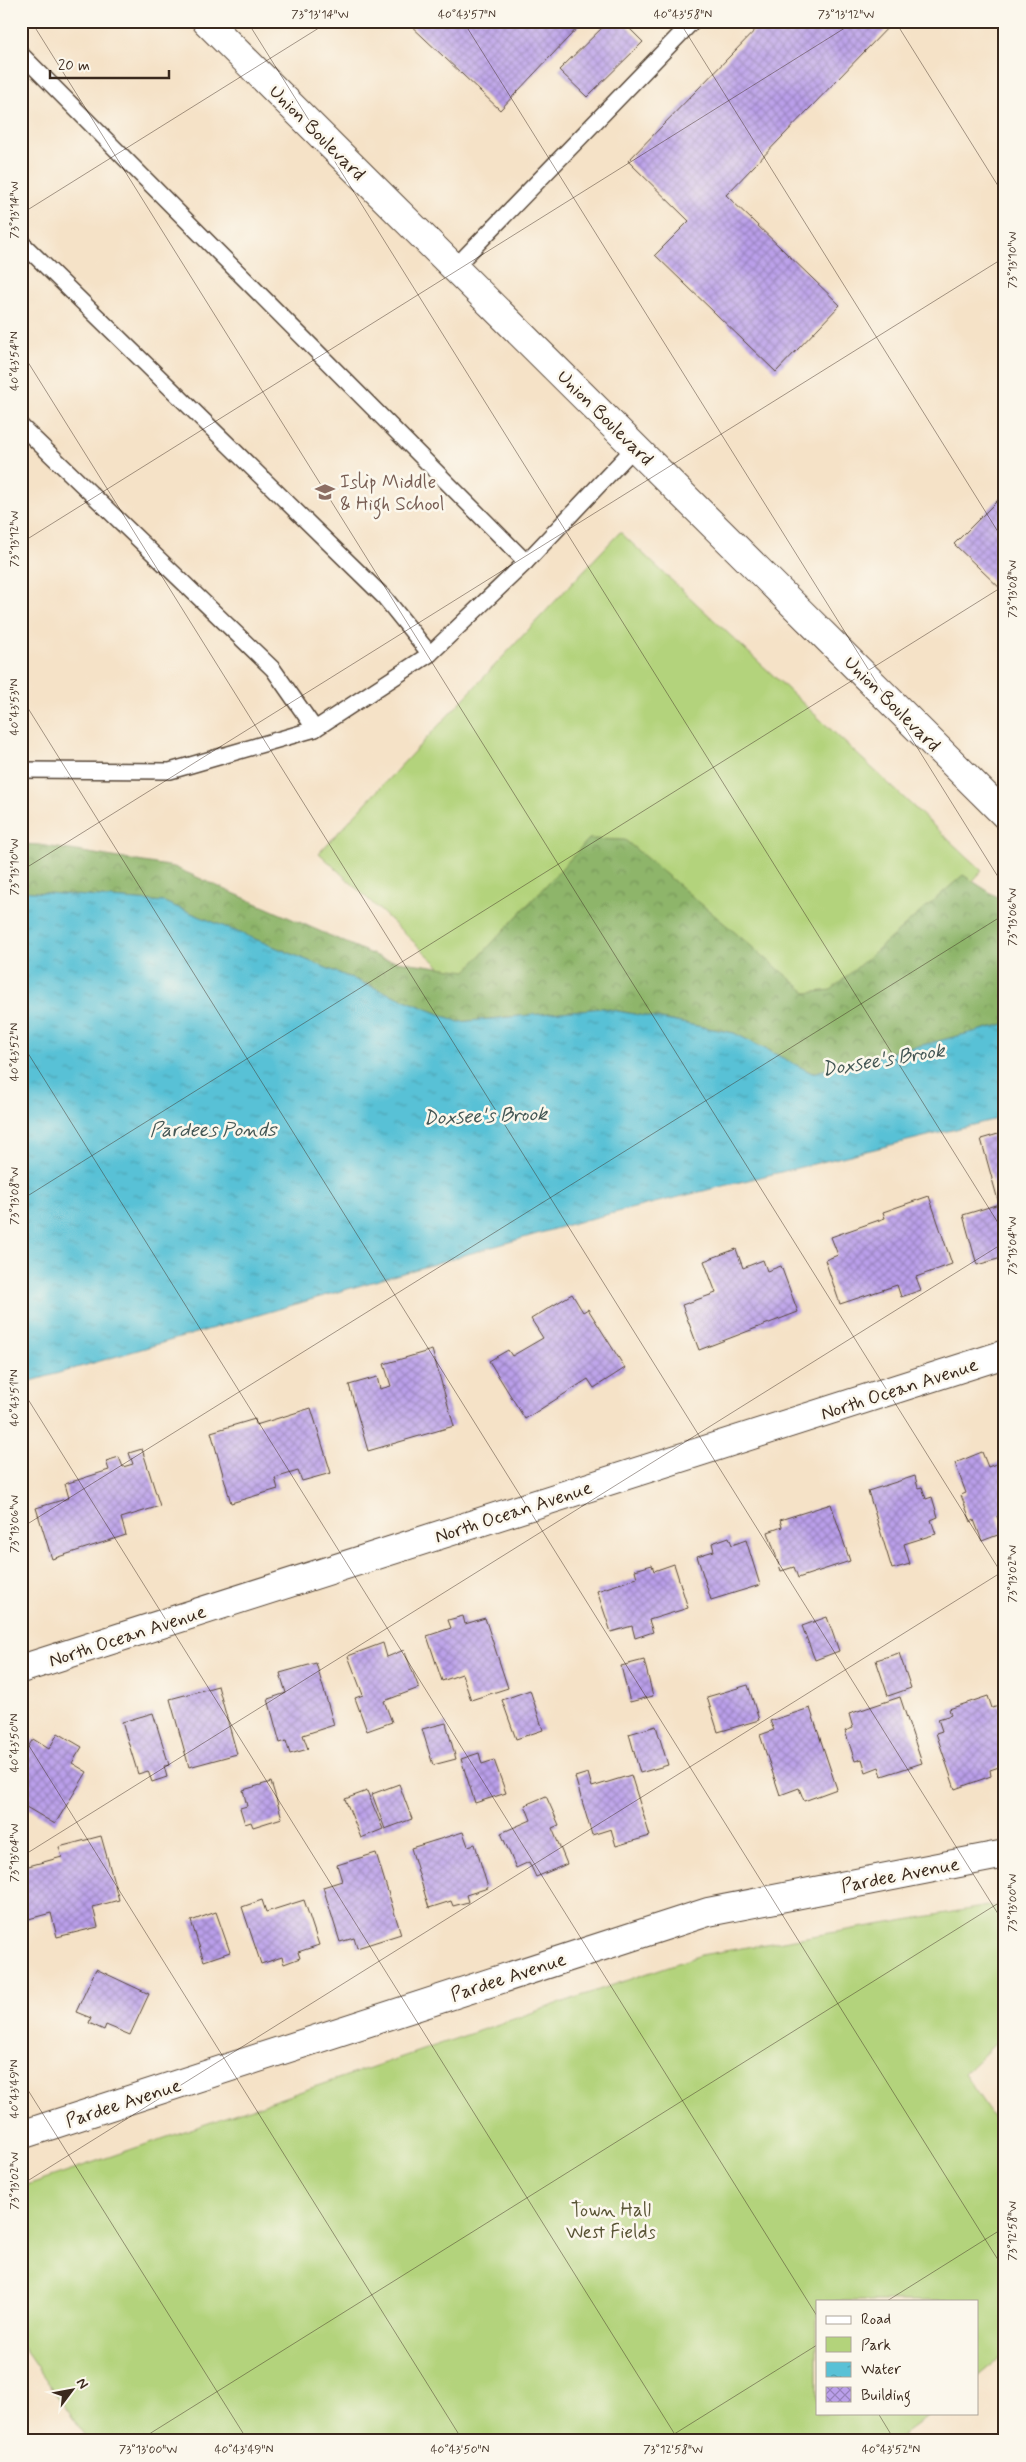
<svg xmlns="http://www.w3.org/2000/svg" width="1026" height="2462" font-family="Mynerve,sans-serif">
<defs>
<pattern id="forest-crowns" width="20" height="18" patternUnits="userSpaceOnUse" patternTransform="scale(1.25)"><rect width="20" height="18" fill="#8eb56b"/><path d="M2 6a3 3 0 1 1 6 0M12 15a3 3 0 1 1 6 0" fill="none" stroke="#759357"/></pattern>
<pattern id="water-ripples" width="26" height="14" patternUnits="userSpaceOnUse" patternTransform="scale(1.25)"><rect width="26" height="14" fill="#59c1d6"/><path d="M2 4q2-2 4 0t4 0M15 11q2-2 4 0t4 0" fill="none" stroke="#4b9dad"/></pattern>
<pattern id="building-cross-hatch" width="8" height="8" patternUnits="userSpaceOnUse" patternTransform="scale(1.25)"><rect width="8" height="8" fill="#ba9fea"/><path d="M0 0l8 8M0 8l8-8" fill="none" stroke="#9882bd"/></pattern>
</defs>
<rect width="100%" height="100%" fill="#fbf7ec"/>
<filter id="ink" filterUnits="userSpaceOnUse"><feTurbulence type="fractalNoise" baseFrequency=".02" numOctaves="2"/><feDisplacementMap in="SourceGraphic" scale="10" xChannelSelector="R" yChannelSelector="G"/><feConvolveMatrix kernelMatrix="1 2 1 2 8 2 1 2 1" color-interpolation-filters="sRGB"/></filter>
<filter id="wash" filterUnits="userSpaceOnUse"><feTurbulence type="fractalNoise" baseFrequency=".0096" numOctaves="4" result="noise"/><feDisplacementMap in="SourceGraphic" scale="20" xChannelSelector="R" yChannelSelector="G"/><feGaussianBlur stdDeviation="1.12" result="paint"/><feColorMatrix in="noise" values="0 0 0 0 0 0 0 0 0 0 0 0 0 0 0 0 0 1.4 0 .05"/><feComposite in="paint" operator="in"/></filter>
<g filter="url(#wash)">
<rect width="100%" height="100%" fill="#f5e2c7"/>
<g fill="#b3d37b" stroke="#777e4c">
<polygon points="620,532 982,871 823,1042 467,992 319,853"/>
<polygon points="988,1906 1005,1907 1005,2034 964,2074 1005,2134 1005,2354 977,2377 977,2301 817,2301 817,2413 933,2413 894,2441 89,2441 21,2344 21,2187 701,1955"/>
</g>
<polygon fill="url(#forest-crowns)" stroke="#647044" points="589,839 625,840 807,993 831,990 963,875 1005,902 1005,1024 812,1073 734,1033 603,1008 459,1022 164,902 21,891 21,844 40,845 174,867 383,959 466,971"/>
<polygon fill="url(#water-ripples)" stroke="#4a767a" points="21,891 164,902 459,1022 602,1008 734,1033 812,1073 1005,1024 1005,1117 585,1220 21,1384"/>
<g id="blocks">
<g fill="url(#building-cross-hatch)">
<polygon points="406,21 584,21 500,110"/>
<polygon points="609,21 622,21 643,42 587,97 559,70"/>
<polygon points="764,21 894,21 726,195 840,305 776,372 655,255 689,221 628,161"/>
<polygon points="1005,493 1005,593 954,544"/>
<polygon points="1005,1132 1005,1257 977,1265 963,1215 999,1204 981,1139"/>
<polygon points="929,1196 952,1264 916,1277 921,1290 901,1297 897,1285 840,1304 825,1260 838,1255 831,1237 885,1218 883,1212"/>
<polygon points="736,1249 743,1268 763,1260 767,1271 781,1266 798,1312 699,1350 682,1305 716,1293 704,1261"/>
<polygon points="572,1294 583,1312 588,1309 625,1368 594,1388 588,1379 525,1419 489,1361 508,1350 512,1356 543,1338 531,1319"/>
<polygon points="432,1350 454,1426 368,1451 349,1385 377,1377 380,1389 391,1386 384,1364"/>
<polygon points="311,1408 331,1473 302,1481 298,1471 275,1478 278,1489 231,1503 211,1432 255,1419 256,1425"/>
<polygon points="142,1449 160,1506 121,1518 126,1535 52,1559 36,1508 69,1498 65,1484 109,1470 106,1461 119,1457 123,1467 133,1464 129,1453"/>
<polygon points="982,1452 988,1467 1001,1462 1005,1472 1005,1513 997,1516 1003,1533 982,1541 974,1520 971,1522 961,1495 966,1493 955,1463"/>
<polygon points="915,1476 918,1488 922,1487 926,1499 932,1497 938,1517 931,1520 936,1534 904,1544 910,1564 892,1569 868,1491"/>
<polygon points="831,1504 850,1561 798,1578 794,1567 781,1571 768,1532 782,1527 780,1520"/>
<polygon points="729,1537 732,1545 746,1540 760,1585 711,1600 697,1556 714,1551 712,1543"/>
<polygon points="674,1564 688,1608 649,1620 653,1632 635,1638 632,1626 611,1632 597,1591 637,1578 635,1570 652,1565 654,1571"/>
<polygon points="463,1616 465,1624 485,1618 508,1688 471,1700 462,1674 442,1681 427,1636 451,1628 448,1620"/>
<polygon points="827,1617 839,1651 815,1660 802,1626"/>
<polygon points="383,1643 387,1657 404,1650 419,1688 384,1701 392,1722 367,1731 355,1698 363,1695 348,1656"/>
<polygon points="899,1653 911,1688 888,1696 876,1660"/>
<polygon points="644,1660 653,1696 630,1702 621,1666"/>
<polygon points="316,1663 334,1725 303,1735 308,1749 290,1754 286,1741 280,1743 268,1699 286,1693 280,1673"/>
<polygon points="748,1685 759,1720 718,1732 707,1697"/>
<polygon points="218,1686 237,1754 189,1767 170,1699"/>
<polygon points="530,1690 543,1730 516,1739 502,1700"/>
<polygon points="988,1696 992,1708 1005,1704 1005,1765 990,1770 991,1776 955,1789 936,1733 942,1731 938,1719 951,1715 949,1709"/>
<polygon points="900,1697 922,1763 882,1776 879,1767 866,1772 862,1759 855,1761 845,1731 853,1728 849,1714"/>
<polygon points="810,1708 837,1789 804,1801 799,1788 780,1795 760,1735 774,1730 770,1721"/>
<polygon points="153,1713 169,1765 164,1766 167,1777 152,1782 148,1771 138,1774 122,1722"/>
<polygon points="446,1723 456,1759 433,1765 422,1729"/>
<polygon points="656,1726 668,1765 640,1773 629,1734"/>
<polygon points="58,1733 82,1747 72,1763 87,1772 55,1824 21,1804 21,1758 33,1739 49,1749"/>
<polygon points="479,1753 482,1764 494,1760 506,1793 475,1803 461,1759"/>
<polygon points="588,1773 592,1787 631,1775 650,1836 616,1846 611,1829 592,1835 575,1777"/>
<polygon points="271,1782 282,1818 253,1827 251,1822 245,1824 240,1808 247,1806 243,1790"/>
<polygon points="399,1784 412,1819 385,1829 372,1794"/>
<polygon points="367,1791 383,1829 361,1838 345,1799"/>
<polygon points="546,1796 559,1825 552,1828 567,1864 536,1877 529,1862 516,1868 501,1833 531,1820 525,1805"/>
<polygon points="463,1832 468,1846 475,1844 488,1888 466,1895 468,1902 453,1906 451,1901 429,1908 411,1848"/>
<polygon points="101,1836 119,1900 93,1907 98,1927 57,1937 51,1913 21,1921 21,1868 62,1857 59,1847"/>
<polygon points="376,1853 401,1934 357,1948 354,1938 340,1942 323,1887 342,1881 337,1865"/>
<polygon points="262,1900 266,1912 304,1900 319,1945 298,1952 300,1958 284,1964 282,1957 261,1964 242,1907"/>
<polygon points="216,1912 230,1952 204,1961 191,1921"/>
<polygon points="96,1969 149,1994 130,2035 106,2025 104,2030 89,2023 91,2018 76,2012"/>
</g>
</g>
</g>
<g filter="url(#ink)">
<use href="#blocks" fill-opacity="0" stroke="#574637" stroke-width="1"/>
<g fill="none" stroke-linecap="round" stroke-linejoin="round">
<defs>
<g id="lane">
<polyline points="21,54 526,562"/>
<polyline points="21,242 385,598 430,654"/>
<polyline points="455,267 693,21"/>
<polyline points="21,426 273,669 315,729"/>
<polyline points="21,770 170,771 315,729 430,654 526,562 636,446"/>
</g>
<g id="street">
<polyline points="21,1669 1005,1354"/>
<polyline points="21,2135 708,1912 1005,1854"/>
</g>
<polyline id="secondary" points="206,21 1005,815"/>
</defs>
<use href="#lane" stroke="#574637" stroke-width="18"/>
<use href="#street" stroke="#574637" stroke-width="30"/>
<use href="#secondary" stroke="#574637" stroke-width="30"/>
<use href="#lane" stroke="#fff" stroke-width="15"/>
<use href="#street" stroke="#fff" stroke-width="28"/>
<use href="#secondary" stroke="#fff" stroke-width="28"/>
</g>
</g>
<path fill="none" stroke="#3b2a1e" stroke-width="1" stroke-opacity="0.45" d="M31,21L1005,1579M247,21L1005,1234M463,21L1005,888M679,21L1005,543M895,21L1005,197M21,214L330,21M21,351L1005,1925M21,543L856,21M21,697L1005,2271M21,871L1005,257M21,1042L817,2316M21,1200L1005,585M21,1388L679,2441M21,1528L1005,914M21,1733L463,2441M21,1857L1005,1242M21,2079L248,2441M21,2185L1005,1570M887,2301L1005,2227M878,2413L895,2441M21,2424L32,2441M138,2441L1005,1899M663,2441L817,2345"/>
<defs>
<symbol id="school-bare" viewBox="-9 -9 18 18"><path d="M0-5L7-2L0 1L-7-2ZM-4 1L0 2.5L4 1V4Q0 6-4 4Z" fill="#8d6e63" stroke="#fbf7ec" stroke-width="2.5" paint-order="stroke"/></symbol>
</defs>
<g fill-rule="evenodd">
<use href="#school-bare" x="311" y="478" width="28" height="28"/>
</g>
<g text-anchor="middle" stroke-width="5" stroke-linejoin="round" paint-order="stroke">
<g font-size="19" fill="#3b2a1e" stroke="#fbf7ec">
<text transform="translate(318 132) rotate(45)" y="7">Union Boulevard</text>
<text transform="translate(606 417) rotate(45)" y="7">Union Boulevard</text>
<text transform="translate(893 703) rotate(45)" y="7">Union Boulevard</text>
<text transform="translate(899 1388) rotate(-18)" y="7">North Ocean Avenue</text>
<text transform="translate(513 1511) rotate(-18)" y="7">North Ocean Avenue</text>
<text transform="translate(127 1635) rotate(-18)" y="7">North Ocean Avenue</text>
<text transform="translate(900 1874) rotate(-11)" y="7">Pardee Avenue</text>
<text transform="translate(508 1976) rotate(-18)" y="7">Pardee Avenue</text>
<text transform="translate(123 2102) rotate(-18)" y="7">Pardee Avenue</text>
</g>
<g font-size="19" fill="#785e54" stroke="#fbf7ec" text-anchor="start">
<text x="340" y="488">Islip Middle<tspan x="340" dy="22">&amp; High School</tspan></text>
</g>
<g font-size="19" fill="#595435" stroke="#fbf7ec">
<text x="611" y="2216">Town Hall<tspan x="611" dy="22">West Fields</tspan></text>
</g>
<g font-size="20" font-style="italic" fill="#445755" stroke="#fbf7ec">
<text transform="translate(883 1059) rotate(-9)" y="7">Doxsee's Brook</text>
<text transform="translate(485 1115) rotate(-2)" y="7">Doxsee's Brook</text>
<text x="213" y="1136">Pardees Ponds</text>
</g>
</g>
<rect width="1026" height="2462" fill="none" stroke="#fbf7ec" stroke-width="55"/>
<rect x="816" y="2300" width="162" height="115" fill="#fbf7ec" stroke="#aea59a"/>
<rect x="826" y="2316" width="25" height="8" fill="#ffffff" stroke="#aea59a"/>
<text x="861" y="2324" font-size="15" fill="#3b2a1e">Road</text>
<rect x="826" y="2337" width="25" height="15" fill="#b3d37b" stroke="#aea59a"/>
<text x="861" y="2350" font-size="15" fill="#3b2a1e">Park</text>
<rect x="826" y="2362" width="25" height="15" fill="url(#water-ripples)" stroke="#aea59a"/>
<text x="861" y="2374" font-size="15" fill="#3b2a1e">Water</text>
<rect x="826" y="2387" width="25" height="15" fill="url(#building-cross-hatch)" stroke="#aea59a"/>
<text x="861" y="2400" font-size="15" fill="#3b2a1e">Building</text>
<g transform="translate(72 2390) rotate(58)" stroke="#fbf7ec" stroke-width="4" paint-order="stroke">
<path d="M0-4L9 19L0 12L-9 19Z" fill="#3b2a1e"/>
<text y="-8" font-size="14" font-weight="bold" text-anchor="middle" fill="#3b2a1e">N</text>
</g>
<path d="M50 70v8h119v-8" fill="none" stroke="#3b2a1e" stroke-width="2.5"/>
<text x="58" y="70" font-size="15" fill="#3b2a1e" stroke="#fbf7ec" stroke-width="4" paint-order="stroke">20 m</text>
<rect x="28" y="28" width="970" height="2406" fill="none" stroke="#3b2a1e" stroke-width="2"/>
<g font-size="12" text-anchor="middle" fill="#3b2a1e">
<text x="320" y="18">73°13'14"W</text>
<text x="467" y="18">40°43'57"N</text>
<text x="683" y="18">40°43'58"N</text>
<text x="846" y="18">73°13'12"W</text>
<text transform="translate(14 210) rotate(-90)" y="4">73°13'14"W</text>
<text transform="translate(1012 260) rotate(-90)" y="4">73°13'10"W</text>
<text transform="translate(14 361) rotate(-90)" y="4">40°43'54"N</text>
<text transform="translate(14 539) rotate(-90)" y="4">73°13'12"W</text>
<text transform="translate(1012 589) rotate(-90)" y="4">73°13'08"W</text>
<text transform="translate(14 707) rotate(-90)" y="4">40°43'53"N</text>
<text transform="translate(14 867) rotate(-90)" y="4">73°13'10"W</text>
<text transform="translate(1012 917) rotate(-90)" y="4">73°13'06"W</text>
<text transform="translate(14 1052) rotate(-90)" y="4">40°43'52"N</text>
<text transform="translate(14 1196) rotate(-90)" y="4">73°13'08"W</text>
<text transform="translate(1012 1246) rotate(-90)" y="4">73°13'04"W</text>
<text transform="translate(14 1398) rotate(-90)" y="4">40°43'51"N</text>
<text transform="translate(14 1524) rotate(-90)" y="4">73°13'06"W</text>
<text transform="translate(1012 1574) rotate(-90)" y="4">73°13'02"W</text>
<text transform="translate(14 1743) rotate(-90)" y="4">40°43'50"N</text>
<text transform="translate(14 1853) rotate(-90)" y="4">73°13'04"W</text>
<text transform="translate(1012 1903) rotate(-90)" y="4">73°13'00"W</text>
<text transform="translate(14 2089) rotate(-90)" y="4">40°43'49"N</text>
<text transform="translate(14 2181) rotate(-90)" y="4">73°13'02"W</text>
<text transform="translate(1012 2231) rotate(-90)" y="4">73°12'58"W</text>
<text x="148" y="2453">73°13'00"W</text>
<text x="244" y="2453">40°43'49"N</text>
<text x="460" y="2453">40°43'50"N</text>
<text x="673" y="2453">73°12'58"W</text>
<text x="891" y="2453">40°43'52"N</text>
</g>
</svg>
